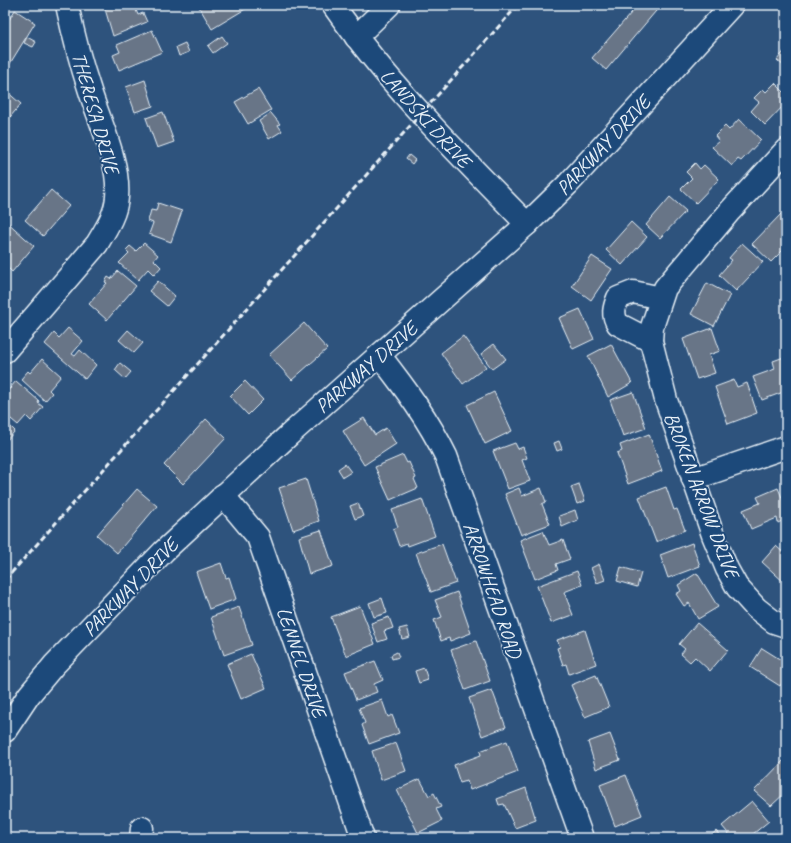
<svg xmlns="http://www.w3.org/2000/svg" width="791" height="843" font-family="Caveat,sans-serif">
<rect width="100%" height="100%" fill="#2e537d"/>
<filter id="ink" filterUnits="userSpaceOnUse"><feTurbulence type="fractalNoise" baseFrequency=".025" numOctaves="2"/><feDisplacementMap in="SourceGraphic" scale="8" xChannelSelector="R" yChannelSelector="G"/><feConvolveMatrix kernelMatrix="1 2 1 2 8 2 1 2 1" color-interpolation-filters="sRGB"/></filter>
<g filter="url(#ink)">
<g fill="#687587" stroke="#e8f1f8">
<polygon points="115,5 134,5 138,15 143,13 147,22 113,36 105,9"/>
<polygon points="198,5 252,5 212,29"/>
<polygon points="638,5 661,5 606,70 592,58"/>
<polygon points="15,10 35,23 6,70 5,34 8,29 5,26"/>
<polygon points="152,30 162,52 119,70 113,55 120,52 117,45"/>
<polygon points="222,36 227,43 213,53 208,46"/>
<polygon points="27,37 36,42 33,47 24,43"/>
<polygon points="185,43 189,52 179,56 176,47"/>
<polygon points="786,49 786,68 777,60"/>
<polygon points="145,80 153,106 135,112 126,87"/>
<polygon points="775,83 786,94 786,103 765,125 751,111 759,102 754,98 763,89 766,92"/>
<polygon points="258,89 271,110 248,124 235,102"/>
<polygon points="5,90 21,104 5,123"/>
<polygon points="163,112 174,142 157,148 146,118"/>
<polygon points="271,113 280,124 278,125 282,131 269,139 259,121"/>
<polygon points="739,119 761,140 741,161 738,159 732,166 712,147 719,141 715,136 725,126 729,130"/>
<polygon points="409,155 415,160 412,164 406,159"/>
<polygon points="695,163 700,169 704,165 719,179 696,203 681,189 692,178 686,172"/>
<polygon points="51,190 69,206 43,236 25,220"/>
<polygon points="670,197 686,211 660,238 646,225"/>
<polygon points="158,203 182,211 171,242 149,234 153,223 148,221 151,210 156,211"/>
<polygon points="782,213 786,217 786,247 771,262 752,244"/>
<polygon points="5,220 34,246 12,272 5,265"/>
<polygon points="631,222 647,237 622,265 606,250"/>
<polygon points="144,243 158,255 154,260 161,267 154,275 148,269 138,280 119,263 129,253 126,250 130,246 136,251"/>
<polygon points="742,243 763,262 736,291 719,275 732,260 729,258"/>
<polygon points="592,256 612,269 591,300 572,286"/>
<polygon points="118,271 136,286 107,320 89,304 107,283 105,282 108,277 111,279"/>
<polygon points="158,281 175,296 167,306 149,291"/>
<polygon points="707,283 730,295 714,326 691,314"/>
<polygon points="580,309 594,339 573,349 559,318"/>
<polygon points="304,323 327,349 292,380 269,355"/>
<polygon points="68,328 83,341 72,354 75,356 80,350 96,365 85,379 45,344 54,333 59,338"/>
<polygon points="712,328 720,351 709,355 715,373 697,379 683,339"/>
<polygon points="128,330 143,343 134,353 119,340"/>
<polygon points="463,336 486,367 463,384 441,353"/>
<polygon points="494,344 506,359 492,369 481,354"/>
<polygon points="611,344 632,383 608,397 588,356"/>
<polygon points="784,357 786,391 762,400 753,377 775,369 773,361"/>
<polygon points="42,359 61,376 49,390 52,393 45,401 21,379 28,371 30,373"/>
<polygon points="120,363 131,372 125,379 115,370"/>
<polygon points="734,380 737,387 747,383 757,413 728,424 715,387"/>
<polygon points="16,381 39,401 38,403 43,407 31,421 26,416 18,425 5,414 5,394"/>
<polygon points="245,381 263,400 248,415 230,396"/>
<polygon points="494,392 512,431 485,444 467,405"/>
<polygon points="633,392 646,428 623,436 610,400"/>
<polygon points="364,418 375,435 386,428 396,444 364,465 343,431"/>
<polygon points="206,419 226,438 183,484 164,465"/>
<polygon points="5,421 15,431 5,442"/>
<polygon points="649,434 662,471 628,484 617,453 622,451 620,445"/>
<polygon points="559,441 562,449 557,451 554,443"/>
<polygon points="515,443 518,449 523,447 527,458 522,460 530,481 508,489 493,451"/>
<polygon points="403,455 407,463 409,462 416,478 414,479 418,488 390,500 375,467"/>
<polygon points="345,464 351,472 343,477 338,469"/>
<polygon points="306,479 319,521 293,530 279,488"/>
<polygon points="579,484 585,501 577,504 571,487"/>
<polygon points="666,487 674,510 677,509 685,530 656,542 639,497"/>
<polygon points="519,488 522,496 541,488 546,502 542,504 550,524 521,535 505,494"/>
<polygon points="778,488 786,507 786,519 778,523 777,518 751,529 743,510 760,503 757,497"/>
<polygon points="137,489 157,506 117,553 97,535"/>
<polygon points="422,499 435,536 408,546 407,543 399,546 393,529 398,527 392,510"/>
<polygon points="358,503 363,516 355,519 350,506"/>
<polygon points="575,510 578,520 562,527 559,516"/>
<polygon points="321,530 333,566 309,574 299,537"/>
<polygon points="543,531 549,545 563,540 570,559 556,564 558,570 535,579 520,540"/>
<polygon points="692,543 700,566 668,578 660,555"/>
<polygon points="442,544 456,583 431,592 416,553"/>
<polygon points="776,546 786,555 786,584 762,562"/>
<polygon points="221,563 226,578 229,577 236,599 209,609 196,572"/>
<polygon points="599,564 605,580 597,583 591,568"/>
<polygon points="621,567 641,573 637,587 617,581"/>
<polygon points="577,571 582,585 564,592 573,615 551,623 537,586"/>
<polygon points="697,573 718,607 698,619 689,603 684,606 676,594 681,591 678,585"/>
<polygon points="457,592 471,633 450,641 449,638 441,641 434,620 442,617 435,600"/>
<polygon points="382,598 387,613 374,617 369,603"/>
<polygon points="360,606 375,644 346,656 331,617"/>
<polygon points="239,607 252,645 224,655 211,617"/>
<polygon points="389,617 393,628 384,631 387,639 378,642 371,623"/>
<polygon points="697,623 728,650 710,671 695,657 690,662 681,654 685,649 679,644"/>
<polygon points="407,627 410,637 402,639 399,629"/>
<polygon points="585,630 596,664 569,674 566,664 563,665 557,648 560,647 557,640"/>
<polygon points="476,641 490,681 465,690 451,650"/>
<polygon points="762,648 786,663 786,677 780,686 750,667"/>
<polygon points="397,652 399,657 392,659 391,655"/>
<polygon points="251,654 266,688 241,699 227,664"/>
<polygon points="375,661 383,680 374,684 377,692 356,700 345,672"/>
<polygon points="424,668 428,680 419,683 415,671"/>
<polygon points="596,675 609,707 585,717 571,685"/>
<polygon points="492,690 506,727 482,736 469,698"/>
<polygon points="382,700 388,717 392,715 399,733 369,744 362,725 365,723 359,708"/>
<polygon points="610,734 620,760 596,769 588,742"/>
<polygon points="507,741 518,772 470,790 467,781 460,783 454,765 481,755 480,751"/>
<polygon points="396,743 406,771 381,780 372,751"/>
<polygon points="784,760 786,761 786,792 771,806 754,791"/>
<polygon points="626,775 642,815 615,826 600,785"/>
<polygon points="420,779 429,796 434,793 441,807 436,809 442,821 418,833 397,790"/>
<polygon points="526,788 536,820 515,828 504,804 499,805 497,799"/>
<polygon points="752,801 769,821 748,838 732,838 722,826"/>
<polygon points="716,831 722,838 708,838"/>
</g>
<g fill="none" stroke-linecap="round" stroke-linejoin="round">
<defs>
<g id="minor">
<path d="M333,5C389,85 458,154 527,224"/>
<polyline points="356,37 389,5"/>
<polyline points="786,150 730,211 665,288 652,327 651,341 666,400 713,535 727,569 737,587 756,608 774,622 786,626"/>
<path d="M651,341L618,324C612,315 614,308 618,298L633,292L661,298"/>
<path d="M5,351L97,244C106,229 116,214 117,197C120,162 99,121 89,88C80,61 73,33 67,5"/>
<path d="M380,356C405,388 428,419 446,456L582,838"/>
<polyline points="693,479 786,447"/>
<polyline points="223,495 258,537 363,838"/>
<polyline points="5,731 29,695 54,665 164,551 289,435 527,224 568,184 732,5"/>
<polyline points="141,838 142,828"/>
</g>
</defs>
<use href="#minor" stroke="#e8f1f8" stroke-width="25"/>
<use href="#minor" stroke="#1f4a7a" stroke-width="22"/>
<polyline stroke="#e8f1f8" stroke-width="3" stroke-dasharray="6 3" stroke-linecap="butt" points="5,580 518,5"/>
</g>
</g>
<g text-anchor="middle" stroke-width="4" stroke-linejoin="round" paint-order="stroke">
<g font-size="20" fill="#e8f1f8" stroke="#1f4a7a">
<text transform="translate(96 113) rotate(74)" y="7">THERESA DRIVE</text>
<text transform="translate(426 118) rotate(48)" y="7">LANDSKI DRIVE</text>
<text transform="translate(603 145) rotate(-47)" y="7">PARKWAY DRIVE</text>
<text transform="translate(366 367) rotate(-41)" y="7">PARKWAY DRIVE</text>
<text transform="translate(702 495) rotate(69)" y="7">BROKEN ARROW DRIVE</text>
<text transform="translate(130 587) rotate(-46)" y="7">PARKWAY DRIVE</text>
<text transform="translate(493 590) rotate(71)" y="7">ARROWHEAD ROAD</text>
<text transform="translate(302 662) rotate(71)" y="7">LENNEL DRIVE</text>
</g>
</g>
<rect width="791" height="843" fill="none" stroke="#1f4a7a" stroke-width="20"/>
<rect x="10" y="10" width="771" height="823" fill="none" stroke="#e8f1f8" stroke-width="1.5" filter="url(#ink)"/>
</svg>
